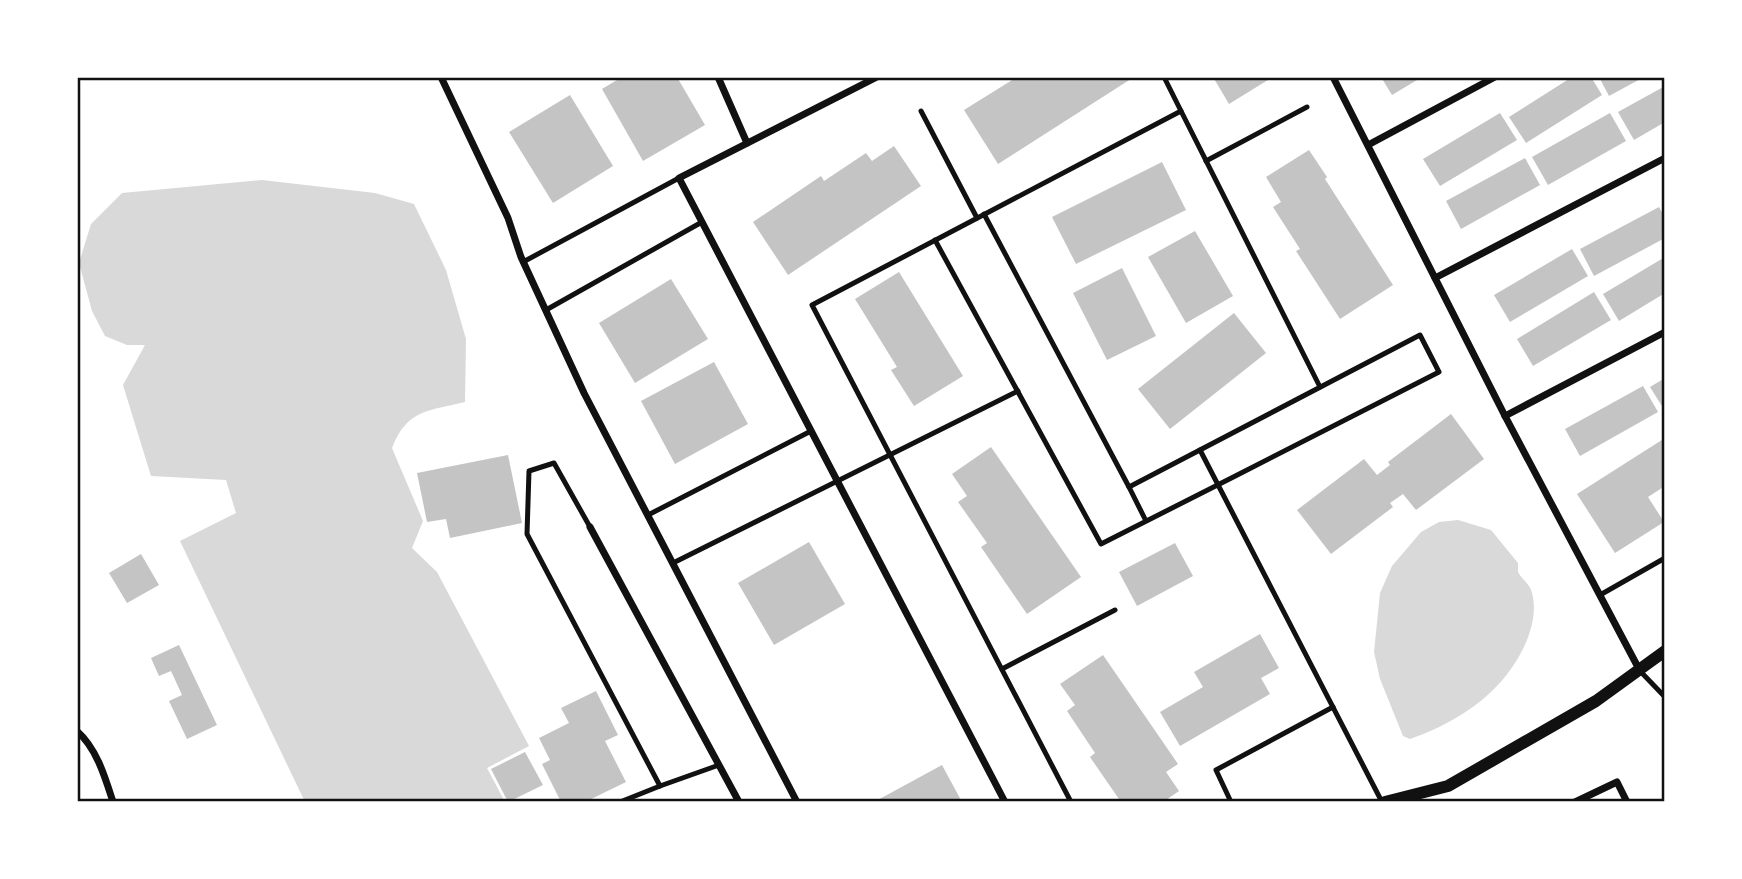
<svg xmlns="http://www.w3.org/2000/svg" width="1742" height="879" font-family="'Roboto Serif',serif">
<rect width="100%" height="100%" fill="#fff"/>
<g fill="#d9d9d9">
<path d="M262,180L375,193L414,204L446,270L466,339L465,402C429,411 407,409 392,448L423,521L412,548L437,572L529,746L487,768L505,802H305L180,541L236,513L226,480L151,476L123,385L145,345H127L105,336L92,311L79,263L91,224L122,193Z"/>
<path d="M1458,520L1491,530L1518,563V572C1522,580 1530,583 1532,593C1541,626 1516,668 1493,690C1471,712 1439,729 1410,739L1403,736L1380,679L1374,652L1380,593L1392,566L1421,532L1439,522Z"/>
</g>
<g fill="#c4c4c4">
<polygon points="622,77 677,77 705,125 643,161 602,89"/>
<polygon points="1017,77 1134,77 998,164 964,110"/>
<polygon points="1213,77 1273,77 1229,104"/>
<polygon points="1381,77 1422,77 1392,95"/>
<polygon points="1572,77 1591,77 1602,95 1526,143 1509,117"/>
<polygon points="1599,77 1644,77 1609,96"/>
<polygon points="1665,86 1665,122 1634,140 1618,112"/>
<polygon points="570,95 613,166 553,203 509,132"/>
<polygon points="1500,113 1517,140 1440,186 1423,159"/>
<polygon points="1610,113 1626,141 1548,185 1532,157"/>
<polygon points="894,146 921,186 788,275 753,222 821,176 824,181 866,153 872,161"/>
<polygon points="1309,150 1327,177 1325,179 1393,285 1340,319 1296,251 1300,249 1273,207 1281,202 1266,177"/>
<polygon points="1525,158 1540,185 1461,229 1446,201"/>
<polygon points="1162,162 1186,210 1076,264 1052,217"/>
<polygon points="1659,207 1665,218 1665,238 1594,276 1580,249"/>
<polygon points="1195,231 1233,296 1186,323 1148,257"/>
<polygon points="1572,249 1588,276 1510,322 1494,295"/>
<polygon points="1665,257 1665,293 1619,321 1603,294"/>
<polygon points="1122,268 1156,336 1107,360 1073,293"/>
<polygon points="899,272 963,376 914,406 891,370 897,367 855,299"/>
<polygon points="671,279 708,339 635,383 599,323"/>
<polygon points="1594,292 1611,320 1533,366 1517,339"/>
<polygon points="1234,313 1266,353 1170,429 1138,389"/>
<polygon points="714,362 748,424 675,464 641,401"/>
<polygon points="1665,378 1665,411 1650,387"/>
<polygon points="1643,386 1658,412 1580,456 1565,429"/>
<polygon points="1451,414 1484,459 1416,510 1403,494 1390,503 1393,507 1331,554 1297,510 1364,459 1377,475 1390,465 1388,462"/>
<polygon points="1665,438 1665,486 1648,497 1664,522 1615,553 1577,494"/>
<polygon points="991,447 1081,577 1027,614 981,547 987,543 958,502 967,496 952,474"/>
<polygon points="508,455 522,523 450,538 446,519 427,522 417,473"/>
<polygon points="809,542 845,604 774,645 738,583"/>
<polygon points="1175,543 1193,576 1137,606 1119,572"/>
<polygon points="141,554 159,585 127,603 109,573"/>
<polygon points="1260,634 1279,668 1261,678 1270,694 1180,746 1160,712 1203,687 1194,672"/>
<polygon points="179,645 217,725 187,739 169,701 182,695 171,671 159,676 151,658"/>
<polygon points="1103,655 1178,764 1166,772 1179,791 1163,802 1121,802 1090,757 1095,753 1067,711 1075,705 1060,684"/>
<polygon points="596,691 618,735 605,741 626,782 585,802 561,802 542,764 550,760 539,738 569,723 561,708"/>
<polygon points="525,752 543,785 508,802 491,769"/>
<polygon points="942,765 962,802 874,802"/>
</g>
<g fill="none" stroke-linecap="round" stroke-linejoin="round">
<g stroke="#111" stroke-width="5">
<polyline points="921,111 977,218"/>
<polyline points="1181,111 1320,387"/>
<polyline points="1206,161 1307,107"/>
<polyline points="984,214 1129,487"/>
<path d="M935,240L1101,544C1214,487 1326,430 1439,372L1420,335L1129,487L1146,521"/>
<polyline points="523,262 679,178"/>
<polyline points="546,310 702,222"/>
<polyline points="1200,450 1382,802"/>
<polyline points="648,515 811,431"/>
<polyline points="590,527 554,463 529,471 527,534 660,786 719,765"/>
<polyline points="673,563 1018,391"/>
<polyline points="1600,595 1665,558"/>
<polyline points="1002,669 1115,610"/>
<polyline points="1640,671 1665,697"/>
<polyline points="620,802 660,786"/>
<polyline points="1071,802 812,305 1181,111 1164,77"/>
<polyline points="1231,802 1216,770 1333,707"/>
</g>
<g stroke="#111" stroke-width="7">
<polyline points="441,77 508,218 521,257 584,393 797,802"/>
<polyline points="718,77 747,143"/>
<polyline points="877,77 679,178 1005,802"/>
<polyline points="1333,77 1505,416 1640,671"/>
<polyline points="1368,145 1495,77"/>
<polyline points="1435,278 1665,158"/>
<polyline points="1505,416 1665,332"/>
<polyline points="590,527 739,802"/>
<path d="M77,731C97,749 105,777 113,802"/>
<polyline points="1575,802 1617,782 1627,802"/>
</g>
<polyline stroke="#111" stroke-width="12" points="1385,802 1448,786 1596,701 1665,651"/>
</g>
<rect width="1742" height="879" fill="none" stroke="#ffffff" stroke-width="158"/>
<rect x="79" y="79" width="1584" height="721" fill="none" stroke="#111" stroke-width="2.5"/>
</svg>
